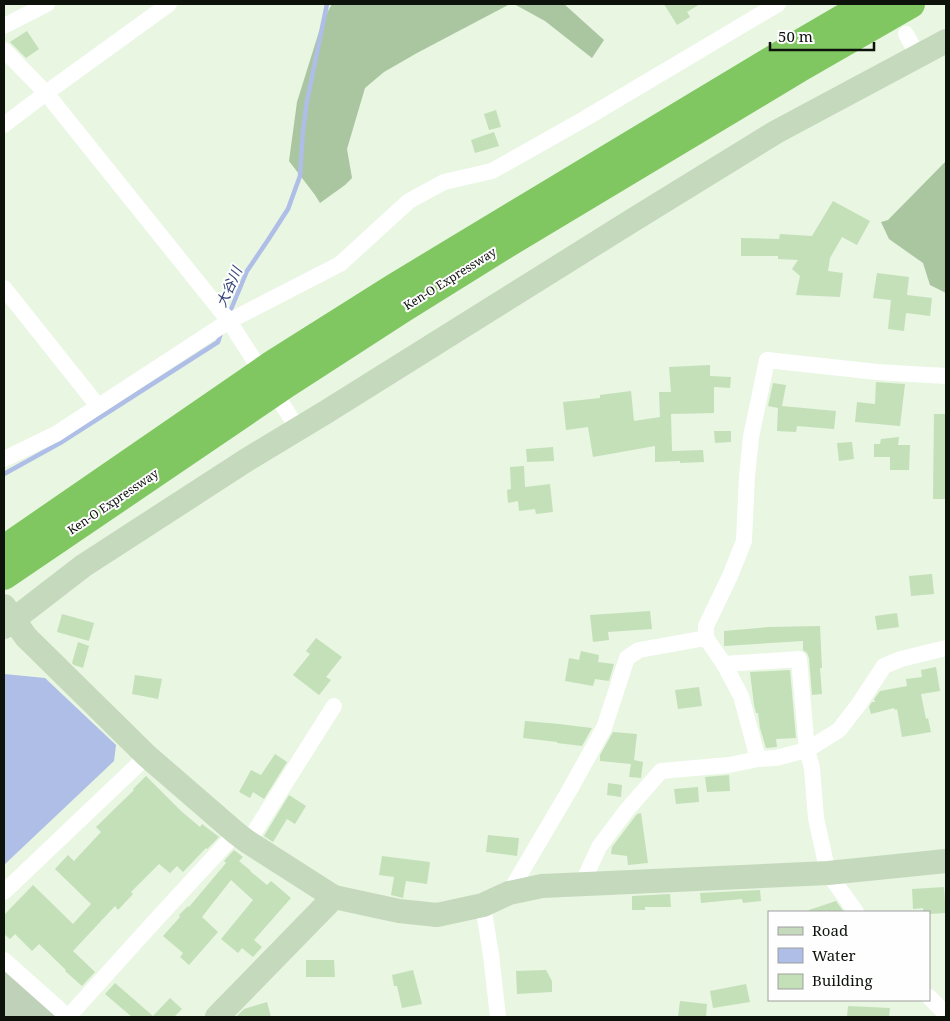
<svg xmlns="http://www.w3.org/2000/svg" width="950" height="1021" font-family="'Noto Serif','Noto Sans JP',serif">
<rect width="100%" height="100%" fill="#e8f6e2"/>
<polygon fill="#bfd1b9" points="4,969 58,1017 4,1017"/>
<g fill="#aac6a0">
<polygon points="332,4 510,4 417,53 384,72 365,88 347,149 352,178 345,185 320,203 315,195 289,161 297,102 322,22"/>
<polygon points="514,4 564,4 604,40 592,58 545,21"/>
<polygon points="946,161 946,293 930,285 923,263 889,239 881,222 888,220"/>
</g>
<polygon fill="#aebee7" points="4,674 45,678 116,745 114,761 4,865"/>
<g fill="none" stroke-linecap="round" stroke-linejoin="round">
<g stroke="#aebee7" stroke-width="4.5">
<polyline points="229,314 247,271 268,240 288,209 300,176 303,131 307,101 327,4"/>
<polyline points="4,474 60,443 218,342 221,333"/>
</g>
</g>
<g fill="#c4e0b9">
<polygon points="664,4 700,4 687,12 690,17 677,25"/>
<polygon points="27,31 39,49 26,58 10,42"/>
<polygon points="496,110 501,127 489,130 484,114"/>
<polygon points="494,132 499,146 475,153 471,140"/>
<polygon points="833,201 870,221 857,245 842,237 830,258 828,271 843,273 840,297 796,295 800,276 792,269 798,260 778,259 778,256 741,256 741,238 779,239 780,234 812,236"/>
<polygon points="877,273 909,277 907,295 932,298 930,316 906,313 904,331 888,329 891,300 873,298"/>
<polygon points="710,365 710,376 731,377 730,388 714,387 714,413 671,414 672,451 703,450 704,462 680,463 680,461 655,462 655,446 593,457 588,427 566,430 563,402 600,398 600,395 631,391 634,421 660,417 659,392 671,392 669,367"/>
<polygon points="876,382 905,384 900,426 855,422 857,402 875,404"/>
<polygon points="773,383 786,385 782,406 836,411 834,429 797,426 796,432 777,431 778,408 768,406"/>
<polygon points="934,414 946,414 946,499 933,499"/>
<polygon points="714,431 731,431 731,442 715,443"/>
<polygon points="899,437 898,445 910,445 909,470 890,470 890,457 874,457 874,444 880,444 881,439"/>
<polygon points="852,442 854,459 839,461 837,443"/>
<polygon points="553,447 554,461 527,462 526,449"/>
<polygon points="524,466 525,487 550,484 553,512 536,514 535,509 519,511 518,501 508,503 507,490 511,489 510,467"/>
<polygon points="932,574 934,594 911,596 909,576"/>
<polygon points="650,611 652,629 608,632 609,640 593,642 590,615"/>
<polygon points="897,613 899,627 877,630 875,616"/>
<polygon points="62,614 94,623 89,641 57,632"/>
<polygon points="820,626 822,668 820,668 822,694 812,695 809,658 807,653 803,650 803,641 724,646 724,631 769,627"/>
<polygon points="316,638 342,657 326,677 331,680 319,695 293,675 310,654 306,651"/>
<polygon points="78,642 89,646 83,668 74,665 72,663"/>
<polygon points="581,651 599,655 598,662 614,664 609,681 595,679 593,686 565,681 569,658 579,660"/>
<polygon points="936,667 940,691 921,694 926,719 928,718 931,732 902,737 897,709 895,710 894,708 871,714 869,707 872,702 875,702 874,699 880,691 907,686 906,679 922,677 921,670"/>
<polygon points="790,670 796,738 776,739 777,747 766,748 760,728 758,713 756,713 754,705 750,672"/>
<polygon points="135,675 162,679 158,699 132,694"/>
<polygon points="699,687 702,706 678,709 675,690"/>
<polygon points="525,721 559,724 592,728 582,746 557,743 557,742 523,738"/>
<polygon points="613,732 637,734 634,760 643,762 641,778 629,777 631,764 600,761 600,755"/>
<polygon points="275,754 287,762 264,799 253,792 250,798 239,792 251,770 261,775"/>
<polygon points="729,775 730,791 707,792 705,777"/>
<polygon points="146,776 181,811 200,827 202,824 219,837 207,849 206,848 183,872 177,866 170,873 159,864 131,892 133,894 118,910 115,906 73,951 95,972 82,986 65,971 66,970 39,944 32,951 15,934 10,939 4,934 4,915 33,885 73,924 91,904 55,869 68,855 74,861 101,832 96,827 134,790 133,789"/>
<polygon points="608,783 622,785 621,797 607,795"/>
<polygon points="698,787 699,802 676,804 674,789"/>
<polygon points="289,795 306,806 295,824 287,819 273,842 264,836"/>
<polygon points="641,813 648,863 628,865 627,856 611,854 612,847 637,814"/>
<polygon points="488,835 519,838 517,856 486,852"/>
<polygon points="234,850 243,857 239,861 251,871 250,871 267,885 271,881 291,898 254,940 262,947 253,957 242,948 238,953 221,939 253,900 231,880 202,917 218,932 189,965 180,957 183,953 163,936 180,917 179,915 188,906 189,907 226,863 224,861"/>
<polygon points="382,856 430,862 427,884 406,881 403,898 391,895 394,877 379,875"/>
<polygon points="944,887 946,913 929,914 929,912 923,912 923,908 913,909 912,889"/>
<polygon points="760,890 761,901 743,903 742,899 701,903 700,893"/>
<polygon points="670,894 671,907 645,907 645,910 632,910 632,896"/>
<polygon points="836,901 844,912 809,912 809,910"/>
<polygon points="306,960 334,960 335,977 306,977"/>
<polygon points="413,970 422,1004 402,1008 397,986 394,986 392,975"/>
<polygon points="546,970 552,981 552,992 517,994 516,971"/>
<polygon points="115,983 153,1016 170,998 182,1009 174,1017 132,1017 105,994"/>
<polygon points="746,984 750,1002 713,1008 710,991"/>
<polygon points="680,1001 707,1004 706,1017 678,1017"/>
<polygon points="267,1002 271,1017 236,1017 244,1009"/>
<polygon points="848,1006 890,1008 889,1017 847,1017"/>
</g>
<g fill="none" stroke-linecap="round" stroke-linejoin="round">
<g stroke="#fff" stroke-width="16">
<polyline points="4,26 47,4"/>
<polyline points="906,34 918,56"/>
<polyline points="4,50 46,93 229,321 298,429"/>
<polyline points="4,125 46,93 169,4"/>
<polyline points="4,288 98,406"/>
<polyline points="4,459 56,434 229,321 340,264 409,201 444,182 492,171 586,118 778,4"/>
<polyline points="724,664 799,659 807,750 812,768 816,818 828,873 856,912"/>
<polyline points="758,759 741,696 724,664 706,638 706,626 730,576 744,541 747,476 751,437 767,360 877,372 946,376"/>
<polyline points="248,842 334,706"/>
<polyline points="582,884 599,847 626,811 661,771 729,765 758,759 776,758 807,750 839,730 859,704 884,666 901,659 946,648"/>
<polyline points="4,892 147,756"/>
<polyline points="509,893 569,791 604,728 627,658 639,650 706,638"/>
<polyline points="483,905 491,955 498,1017"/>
<polyline points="4,960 68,1017"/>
<polyline points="929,997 946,1014"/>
<polyline points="68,1017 153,923 236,833"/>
</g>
<g stroke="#c5d9bd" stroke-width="24">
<polyline points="4,606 26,637 147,756 236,833 248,842 334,897 399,911 437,915 483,905 509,893 542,886 828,873 946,861"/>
<polyline points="4,627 83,566 245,461 326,412 633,220 776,132 946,41"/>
<polyline points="217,1017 334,897"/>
</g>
<g stroke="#80c761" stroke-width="28">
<polyline points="4,549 274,363 393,288 509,218 790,49 867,4"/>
<polyline points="4,576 288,383 404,308 515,239 800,68 911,4"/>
</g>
</g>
<g text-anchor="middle" stroke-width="4" stroke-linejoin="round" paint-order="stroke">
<g font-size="12" fill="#0d120b" stroke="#fefefe">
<text transform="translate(450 279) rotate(-32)" y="4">Ken-O Expressway</text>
<text transform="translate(113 502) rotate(-34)" y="4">Ken-O Expressway</text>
</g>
<g font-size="14" font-style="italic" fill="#314276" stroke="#fefefe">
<text transform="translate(229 287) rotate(-66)" y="5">大谷川</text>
</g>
</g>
<rect width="950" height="1021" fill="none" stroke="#0d120b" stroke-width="10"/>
<rect x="768" y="911" width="162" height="90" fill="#fefefe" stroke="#9ea09d"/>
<rect x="778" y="927" width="25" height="8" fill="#c5d9bd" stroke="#9ea09d"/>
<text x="812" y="936" font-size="15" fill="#0d120b">Road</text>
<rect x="778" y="948" width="25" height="15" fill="#aebee7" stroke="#9ea09d"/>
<text x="812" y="961" font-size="15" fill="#0d120b">Water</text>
<rect x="778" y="974" width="25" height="15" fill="#c4e0b9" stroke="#9ea09d"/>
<text x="812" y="986" font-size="15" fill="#0d120b">Building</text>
<path d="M770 42v8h104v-8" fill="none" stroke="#0d120b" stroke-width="2.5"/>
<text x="778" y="42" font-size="15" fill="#0d120b" stroke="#fefefe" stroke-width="4" paint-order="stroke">50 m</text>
</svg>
